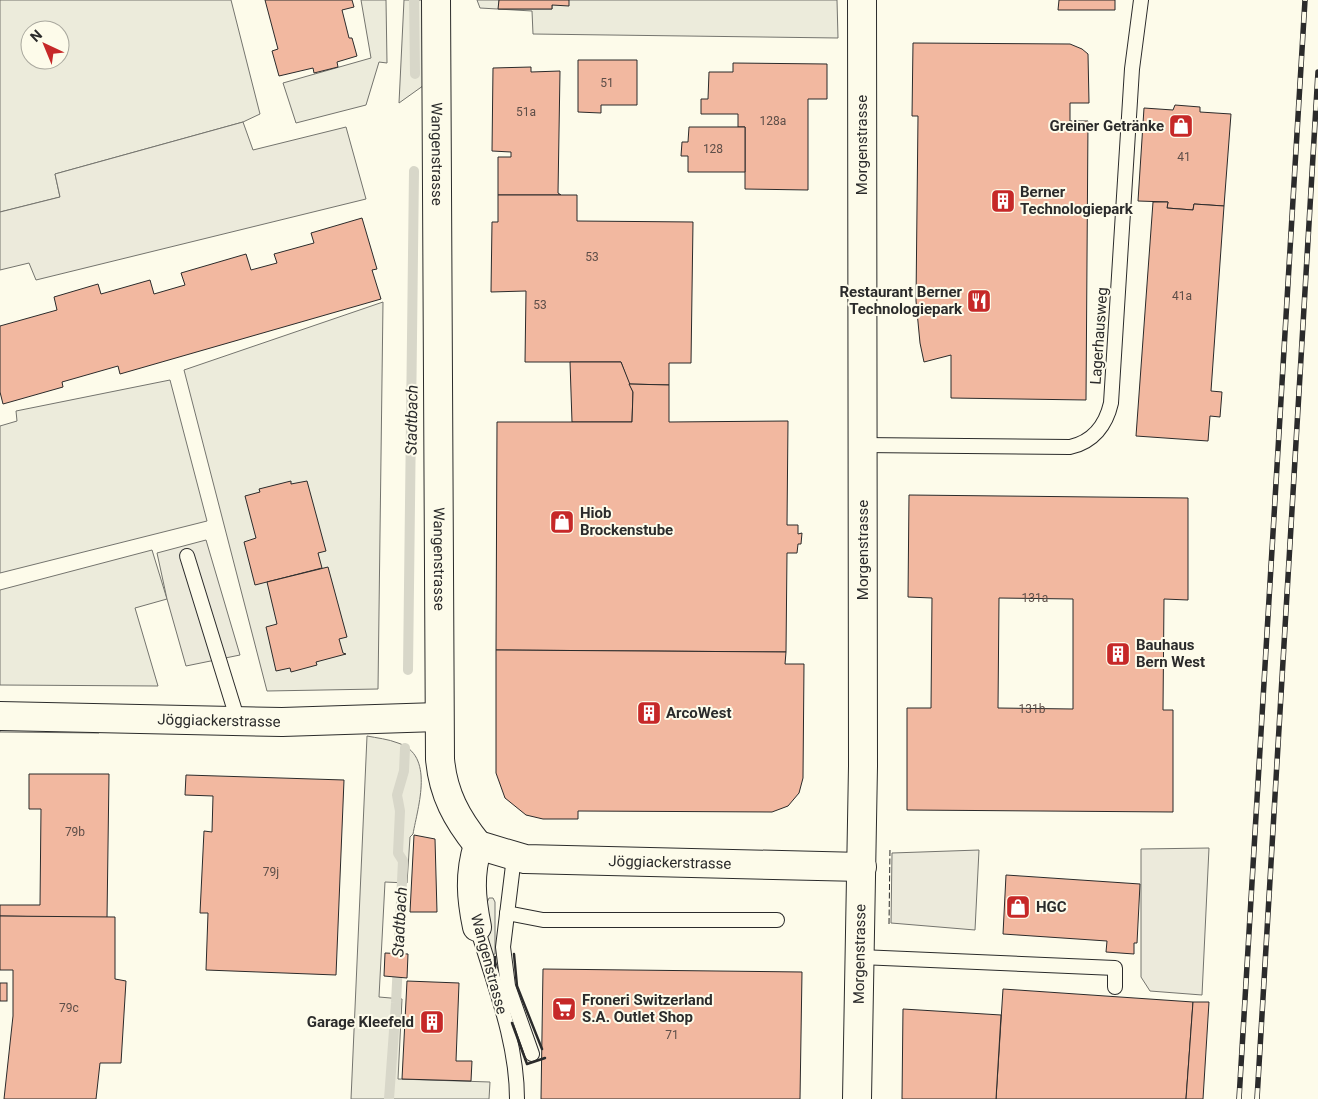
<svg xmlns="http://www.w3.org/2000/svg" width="1318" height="1099" font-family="Roboto,sans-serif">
<rect width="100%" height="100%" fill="#fdfbea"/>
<g fill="#ecebdb" stroke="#74746e" fill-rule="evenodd">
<path d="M0,0H231L260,114L243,122L55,174L60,197L0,212ZM30,30H60V60H30Z"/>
<polygon points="361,0 386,0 387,63 379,62 366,105 296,123 283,83 371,58"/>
<polygon points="404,0 433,0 434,78 399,103"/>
<polygon points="477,0 499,0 499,9 552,9 552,5 569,0 837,0 838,38 533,34 532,11 480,8"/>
<polygon points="383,302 378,689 267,691 184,370"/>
<polygon points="170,380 207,521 0,573 0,426 17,421 16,411"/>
<polygon points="152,550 167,599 135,608 158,686 0,685 0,590"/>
<path d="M367,736C377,738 388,739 398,743C435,755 418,806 413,834L410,837L407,883L385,882L379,997L402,999L398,1079L490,1082L489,1099H351Z"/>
<path d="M489,898H493L495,902V954L491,955C484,938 481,915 489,898Z"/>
</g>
<g fill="#eceadb" stroke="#74746e">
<polygon points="243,122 253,150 346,127 366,199 36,280 29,263 0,270 0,212 60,197 55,174"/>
<polygon points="206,540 240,655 186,666 167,599 157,553"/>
<polygon points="0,724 100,725 99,733 0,732"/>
<polygon points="1209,848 1202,995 1150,991 1141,977 1141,849"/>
<polygon points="979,850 975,930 891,923 892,853"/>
</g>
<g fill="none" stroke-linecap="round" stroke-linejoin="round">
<g stroke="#d8d7c9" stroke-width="10">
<polyline points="414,0 415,74"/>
<polyline points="408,670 414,171"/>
<polyline points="389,1099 396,1003 403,861 398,853 400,811 397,795 404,771 405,748"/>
</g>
</g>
<g fill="#f2b8a0" stroke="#2b2b2b" fill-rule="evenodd">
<polygon points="265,0 352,0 354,7 342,10 349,38 352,38 357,56 337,62 338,67 314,73 313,68 279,76 272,51 278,49"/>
<polygon points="499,0 569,0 569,6 552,5 552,9 498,9"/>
<polygon points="1059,0 1115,0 1115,10 1058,10"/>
<polygon points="913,43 1070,44 1082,49 1088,54 1089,103 1070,103 1070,121 1088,121 1086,400 951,398 951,355 924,362 920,343 916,301 918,116 912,116"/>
<polygon points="578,60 637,60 637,105 601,105 601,113 578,112"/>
<polygon points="733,63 827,64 827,99 808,99 808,190 745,189 745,127 738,127 738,114 701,114 701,99 708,99 709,72 733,72"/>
<polygon points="531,67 531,72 560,71 558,193 561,195 498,195 498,157 511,157 511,152 492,151 493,68"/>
<polygon points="1175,105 1200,107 1200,112 1231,114 1224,206 1194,204 1193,210 1167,208 1168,202 1138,201 1144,108 1173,110"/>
<polygon points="689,127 745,127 745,172 688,172 688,156 681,156 682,142 688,142"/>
<polygon points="498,195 577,195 577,221 693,222 691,363 669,363 669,385 629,384 621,362 525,362 526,291 491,292 492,222 498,222"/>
<polygon points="1153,202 1168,202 1167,208 1193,210 1194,204 1224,206 1211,391 1222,392 1220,417 1210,416 1208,441 1136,436"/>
<polygon points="362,218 377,269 372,270 381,299 120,374 118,366 62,382 63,387 3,404 0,392 0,326 57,310 54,297 98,284 101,294 150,280 154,294 185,285 181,273 246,254 251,270 277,263 274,254 314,243 311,233"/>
<polygon points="570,362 621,362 633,392 632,422 572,422"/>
<polygon points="629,384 669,385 669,422 788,421 787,525 798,525 798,534 802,533 801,544 798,544 797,553 787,553 786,652 496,650 497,422 632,422 633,392"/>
<polygon points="291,481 291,484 307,481 326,551 318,553 322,568 255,585 244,542 256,538 245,496 260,492 259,489"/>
<path d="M909,495L1188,498V600L1164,599L1163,710H1173V812L907,810V708H931L932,598L908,597ZM999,598L1073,599V709L998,708Z"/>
<polygon points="328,567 347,637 339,639 343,653 346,654 316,662 317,665 291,672 290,668 276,671 266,627 277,624 267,582"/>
<polygon points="496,650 786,652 785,664 804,664 803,778 799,793 788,806 772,812 578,811 578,819 543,819 526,815 505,798 496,773"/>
<polygon points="29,774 109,774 107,918 0,916 0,905 40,905 41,809 29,809"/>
<polygon points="186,775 344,780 336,975 206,970 208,913 200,913 204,831 212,832 213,796 185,795"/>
<polygon points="414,835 435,839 437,912 410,912"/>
<polygon points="1006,875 1140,884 1137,943 1134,943 1134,954 1106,952 1107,941 1003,934"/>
<polygon points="0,916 115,917 115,979 126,981 121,1063 100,1063 96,1099 4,1099 13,1016 13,970 0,970"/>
<polygon points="385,953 408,954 407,978 384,976"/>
<polygon points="543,969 802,972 800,1099 541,1099"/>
<polygon points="407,981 459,983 456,1061 472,1061 471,1081 402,1079"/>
<rect x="0" y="983" width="7" height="18"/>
<polygon points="1003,989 1193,1002 1186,1099 996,1099"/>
<polygon points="1193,1002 1209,1002 1203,1099 1186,1099"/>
<polygon points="903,1009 1001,1015 996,1099 902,1099"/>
</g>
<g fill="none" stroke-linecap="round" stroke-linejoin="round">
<defs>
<g id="service">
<path d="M862,445L1070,447C1093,442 1106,425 1111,403L1132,69L1141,0"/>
<polyline points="187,556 238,721"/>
<polyline points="514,857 503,947 508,986 532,1054"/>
<polyline points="507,913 543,920 777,920"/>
<path d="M477,927C493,982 517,1040 517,1099"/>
<polyline points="860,957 1115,968 1115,987"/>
</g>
<g id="minor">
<path id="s1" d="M436,0L440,759C443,794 457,819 478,845"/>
<path id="s2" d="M0,716L282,722L438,717"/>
<path id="s3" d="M478,845L525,859L862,867"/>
<path d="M477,927C471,898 469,874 478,845"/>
<path id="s4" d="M857,1099L863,766L862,0"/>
</g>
</defs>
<use href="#service" stroke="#2b2b2b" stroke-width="16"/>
<use href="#minor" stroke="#2b2b2b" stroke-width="30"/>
<use href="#service" stroke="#fdfbea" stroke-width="14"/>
<use href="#minor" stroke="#fdfbea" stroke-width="28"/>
<defs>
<g id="rail">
<polyline points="1239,1099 1305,0"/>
<polyline points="1257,1099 1318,72"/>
</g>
</defs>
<use href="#rail" stroke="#2b2b2b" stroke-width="5.5"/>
<use href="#rail" stroke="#fdfbea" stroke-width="4" stroke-dasharray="11" stroke-linecap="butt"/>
<polyline stroke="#2b2b2b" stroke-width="1" stroke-dasharray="6 2.5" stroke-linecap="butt" points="889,924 890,848"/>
<g stroke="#2b2b2b" stroke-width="2.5">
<polyline points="514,954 517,986 542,1049"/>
<polyline points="495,957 495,968"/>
<polyline points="512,1023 527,1064 545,1058"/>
</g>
</g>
<defs>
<symbol id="shop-square" viewBox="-11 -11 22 22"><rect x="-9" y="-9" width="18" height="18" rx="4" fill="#c62828" stroke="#fdfbea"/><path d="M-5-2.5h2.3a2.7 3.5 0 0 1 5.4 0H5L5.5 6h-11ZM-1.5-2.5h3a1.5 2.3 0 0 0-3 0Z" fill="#fff"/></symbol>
<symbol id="building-square" viewBox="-11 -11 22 22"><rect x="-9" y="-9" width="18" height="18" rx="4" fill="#c62828" stroke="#fdfbea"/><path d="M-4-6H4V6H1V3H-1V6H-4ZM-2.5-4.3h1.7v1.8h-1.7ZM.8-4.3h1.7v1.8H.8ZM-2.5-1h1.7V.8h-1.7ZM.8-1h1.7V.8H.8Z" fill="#fff"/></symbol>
<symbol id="restaurant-square" viewBox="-11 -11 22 22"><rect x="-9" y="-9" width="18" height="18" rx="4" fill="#c62828" stroke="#fdfbea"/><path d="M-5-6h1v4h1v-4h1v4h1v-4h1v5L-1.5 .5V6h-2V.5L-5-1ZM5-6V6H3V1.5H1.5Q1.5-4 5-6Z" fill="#fff"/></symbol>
<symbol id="supermarket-square" viewBox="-11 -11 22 22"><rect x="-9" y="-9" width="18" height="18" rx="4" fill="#c62828" stroke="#fdfbea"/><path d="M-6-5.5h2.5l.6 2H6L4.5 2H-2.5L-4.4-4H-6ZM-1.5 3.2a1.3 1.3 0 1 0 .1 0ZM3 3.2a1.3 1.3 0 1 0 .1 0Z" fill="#fff"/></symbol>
</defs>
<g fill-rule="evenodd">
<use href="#shop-square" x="1167" y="112" width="28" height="28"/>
<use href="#building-square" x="989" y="187" width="28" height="28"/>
<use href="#restaurant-square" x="965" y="287" width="28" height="28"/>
<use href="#shop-square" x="548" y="508" width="28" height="28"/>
<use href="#building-square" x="1104" y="640" width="28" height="28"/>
<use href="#building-square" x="635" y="699" width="28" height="28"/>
<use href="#shop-square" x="1004" y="893" width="28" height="28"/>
<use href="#supermarket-square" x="550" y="995" width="28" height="28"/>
<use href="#building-square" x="418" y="1008" width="28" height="28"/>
</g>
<g text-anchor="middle" stroke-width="4" stroke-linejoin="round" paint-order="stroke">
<g font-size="12" fill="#5d4e48">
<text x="607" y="87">51</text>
<text x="526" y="116">51a</text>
<text x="773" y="125">128a</text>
<text x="713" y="153">128</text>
<text x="1184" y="161">41</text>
<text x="592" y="261">53</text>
<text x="1182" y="300">41a</text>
<text x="540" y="309">53</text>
<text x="1035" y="602">131a</text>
<text x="1032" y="713">131b</text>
<text x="75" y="836">79b</text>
<text x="271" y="876">79j</text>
<text x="69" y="1012">79c</text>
<text x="672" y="1039">71</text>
</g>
<g font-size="15" font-weight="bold" fill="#2b2b2b" stroke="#fdfbea" text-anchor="start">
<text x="1164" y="131" text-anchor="end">Greiner Getränke</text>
<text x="1020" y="197">Berner<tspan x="1020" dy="17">Technologiepark</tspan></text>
<text x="962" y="297" text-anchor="end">Restaurant Berner<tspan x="962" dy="17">Technologiepark</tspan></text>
<text x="580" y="518">Hiob<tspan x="580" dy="17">Brockenstube</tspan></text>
<text x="1136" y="650">Bauhaus<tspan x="1136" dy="17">Bern West</tspan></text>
<text x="666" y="718">ArcoWest</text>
<text x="1036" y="912">HGC</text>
<text x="582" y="1005">Froneri Switzerland<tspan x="582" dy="17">S.A. Outlet Shop</tspan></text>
<text x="414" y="1027" text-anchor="end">Garage Kleefeld</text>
</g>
<g font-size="15" fill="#2b2b2b" stroke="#fdfbea">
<text transform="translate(862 145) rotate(-90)" y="5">Morgenstrasse</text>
<text dy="5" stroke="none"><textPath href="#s1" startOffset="154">Wangenstrasse</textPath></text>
<text transform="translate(1099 336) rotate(-86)" y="5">Lagerhausweg</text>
<text transform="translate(863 550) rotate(-90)" y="5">Morgenstrasse</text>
<text dy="5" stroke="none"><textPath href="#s1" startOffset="559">Wangenstrasse</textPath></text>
<text dy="5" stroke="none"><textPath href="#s2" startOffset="219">Jöggiackerstrasse</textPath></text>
<text dy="5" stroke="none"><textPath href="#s3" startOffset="194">Jöggiackerstrasse</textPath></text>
<text dy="5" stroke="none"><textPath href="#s4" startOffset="145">Morgenstrasse</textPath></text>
<text transform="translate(489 964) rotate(75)" y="5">Wangenstrasse</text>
</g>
<g font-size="16" font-style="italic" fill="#2b2b2b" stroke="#fdfbea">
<text transform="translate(411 420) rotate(-89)" y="6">Stadtbach</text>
<text transform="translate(399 922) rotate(-87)" y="6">Stadtbach</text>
</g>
</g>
<g transform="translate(45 45) rotate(316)"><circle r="24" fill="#fdfbea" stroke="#a9a89e"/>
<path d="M0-4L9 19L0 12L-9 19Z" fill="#c62828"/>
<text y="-8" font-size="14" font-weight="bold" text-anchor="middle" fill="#2b2b2b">N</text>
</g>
</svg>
